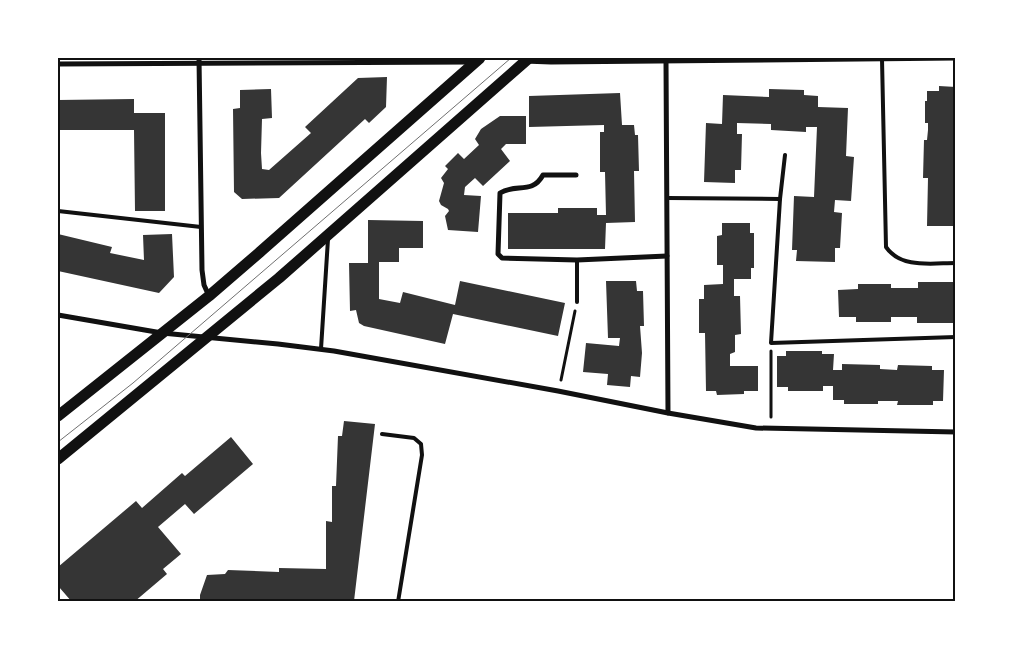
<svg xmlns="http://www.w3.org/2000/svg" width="1013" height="659" font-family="Barlow,sans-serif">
<rect width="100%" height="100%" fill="#fff"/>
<g fill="#353535">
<polygon points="387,77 386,107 369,123 365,119 279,198 242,199 234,192 233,109 240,108 240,90 271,89 272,118 262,119 261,153 262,169 269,170 311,133 305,127 358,78"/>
<polygon points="939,86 956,87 956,226 927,226 928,178 923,178 924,140 927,140 928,130 928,123 925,123 925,101 927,101 927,91 939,91"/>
<polygon points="769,89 804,90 804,95 818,96 818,107 848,108 846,156 854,157 851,201 835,200 834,212 842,213 840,248 835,248 835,262 796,261 797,250 792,250 794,196 814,197 817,127 806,127 806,132 771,130 771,124 737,123 737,134 742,134 741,170 735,170 735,183 704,182 706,123 722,124 723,95 769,97"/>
<polygon points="620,93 622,125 634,125 635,135 638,135 639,171 634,171 635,222 606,223 605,249 508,249 508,213 558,213 558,208 597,208 597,215 606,215 605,172 600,172 600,132 604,132 604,125 529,127 529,96"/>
<polygon points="134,99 134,113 165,113 165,211 135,211 134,130 58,130 58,100"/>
<polygon points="500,116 526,116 526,144 506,144 501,149 510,161 483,186 475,178 465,187 464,195 481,196 478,232 448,230 445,216 449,211 448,209 441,205 439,201 444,183 441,178 448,169 445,166 458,153 464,159 479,145 475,139 481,129"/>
<polygon points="368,220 423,221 423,248 399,248 399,262 379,262 379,299 400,303 403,292 455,305 460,281 565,303 558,336 453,314 445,344 364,326 359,323 356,310 350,311 349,263 368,263"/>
<polygon points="722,223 750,223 750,233 754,233 754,268 751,268 751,279 734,279 734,296 740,296 741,334 735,335 735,352 730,354 730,366 758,366 758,391 744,391 744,394 717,395 716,391 706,391 705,333 699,333 699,299 704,299 704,285 723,284 723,265 717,265 717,236 722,235"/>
<polygon points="58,234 112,247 110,253 144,260 143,235 172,234 174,277 159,293 58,271"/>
<polygon points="606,281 636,281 637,291 643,291 644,326 640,326 642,353 640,377 631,376 630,387 607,385 608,374 583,372 586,343 619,346 620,338 608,338"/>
<polygon points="918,282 953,282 953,286 956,286 956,318 953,318 953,323 917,323 917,317 891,317 891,322 856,322 856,317 839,317 838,290 858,289 858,284 891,284 891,288 918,288"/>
<polygon points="786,351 822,351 822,354 834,354 833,370 842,370 842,364 880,365 880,369 897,370 898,365 932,366 932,370 944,370 943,401 933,401 933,405 897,405 898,401 878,401 878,404 844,404 844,400 833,400 833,386 823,386 823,391 788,391 788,387 777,387 777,356 786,356"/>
<polygon points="344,421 375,424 354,601 200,602 200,595 207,575 225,574 228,570 279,572 279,568 326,569 326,521 332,522 332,486 336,486 338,436 342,436"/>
<polygon points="231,437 253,464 194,514 185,504 158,527 181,554 163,569 167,574 134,602 72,602 59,587 58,588 58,567 136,501 142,508 182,473 185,476"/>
</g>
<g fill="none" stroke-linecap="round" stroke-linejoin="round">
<g stroke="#111" stroke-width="3">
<polyline points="561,380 575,311"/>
<polyline points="771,417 771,351"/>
</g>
<g stroke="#111" stroke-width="4">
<path d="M882,59L886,247C901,269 932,263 956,263"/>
<polyline points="667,198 780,199 785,155"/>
<polyline points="780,199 771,343 956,337"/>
<polyline points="58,211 201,227"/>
<polyline points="577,302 577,260"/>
<polyline points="321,349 328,239"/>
<polyline points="382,434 414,438 421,444 422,455 398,602"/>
</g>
<g stroke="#111" stroke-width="5">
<polyline points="199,58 202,270 204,285 209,296"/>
<polyline points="520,58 524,61 551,62 956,58"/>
<polyline points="666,61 668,413"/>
<polyline points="58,64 472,62"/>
<path d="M576,175H543C532,195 516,183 500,193L498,254L502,258L577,260L667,256"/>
<polyline points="58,315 162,333 278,344 334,351 558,391 668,413 756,428 956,432"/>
</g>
<g stroke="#111" stroke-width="11">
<polyline points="58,416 209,296 260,252 480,58"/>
<polyline points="58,459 279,278 529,58"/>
</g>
<polyline stroke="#707070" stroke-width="1" points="58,442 133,383 511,58"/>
</g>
<rect width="1013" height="659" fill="none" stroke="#ffffff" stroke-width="118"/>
<rect x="59" y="59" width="895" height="541" fill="none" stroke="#111" stroke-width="2"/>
</svg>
